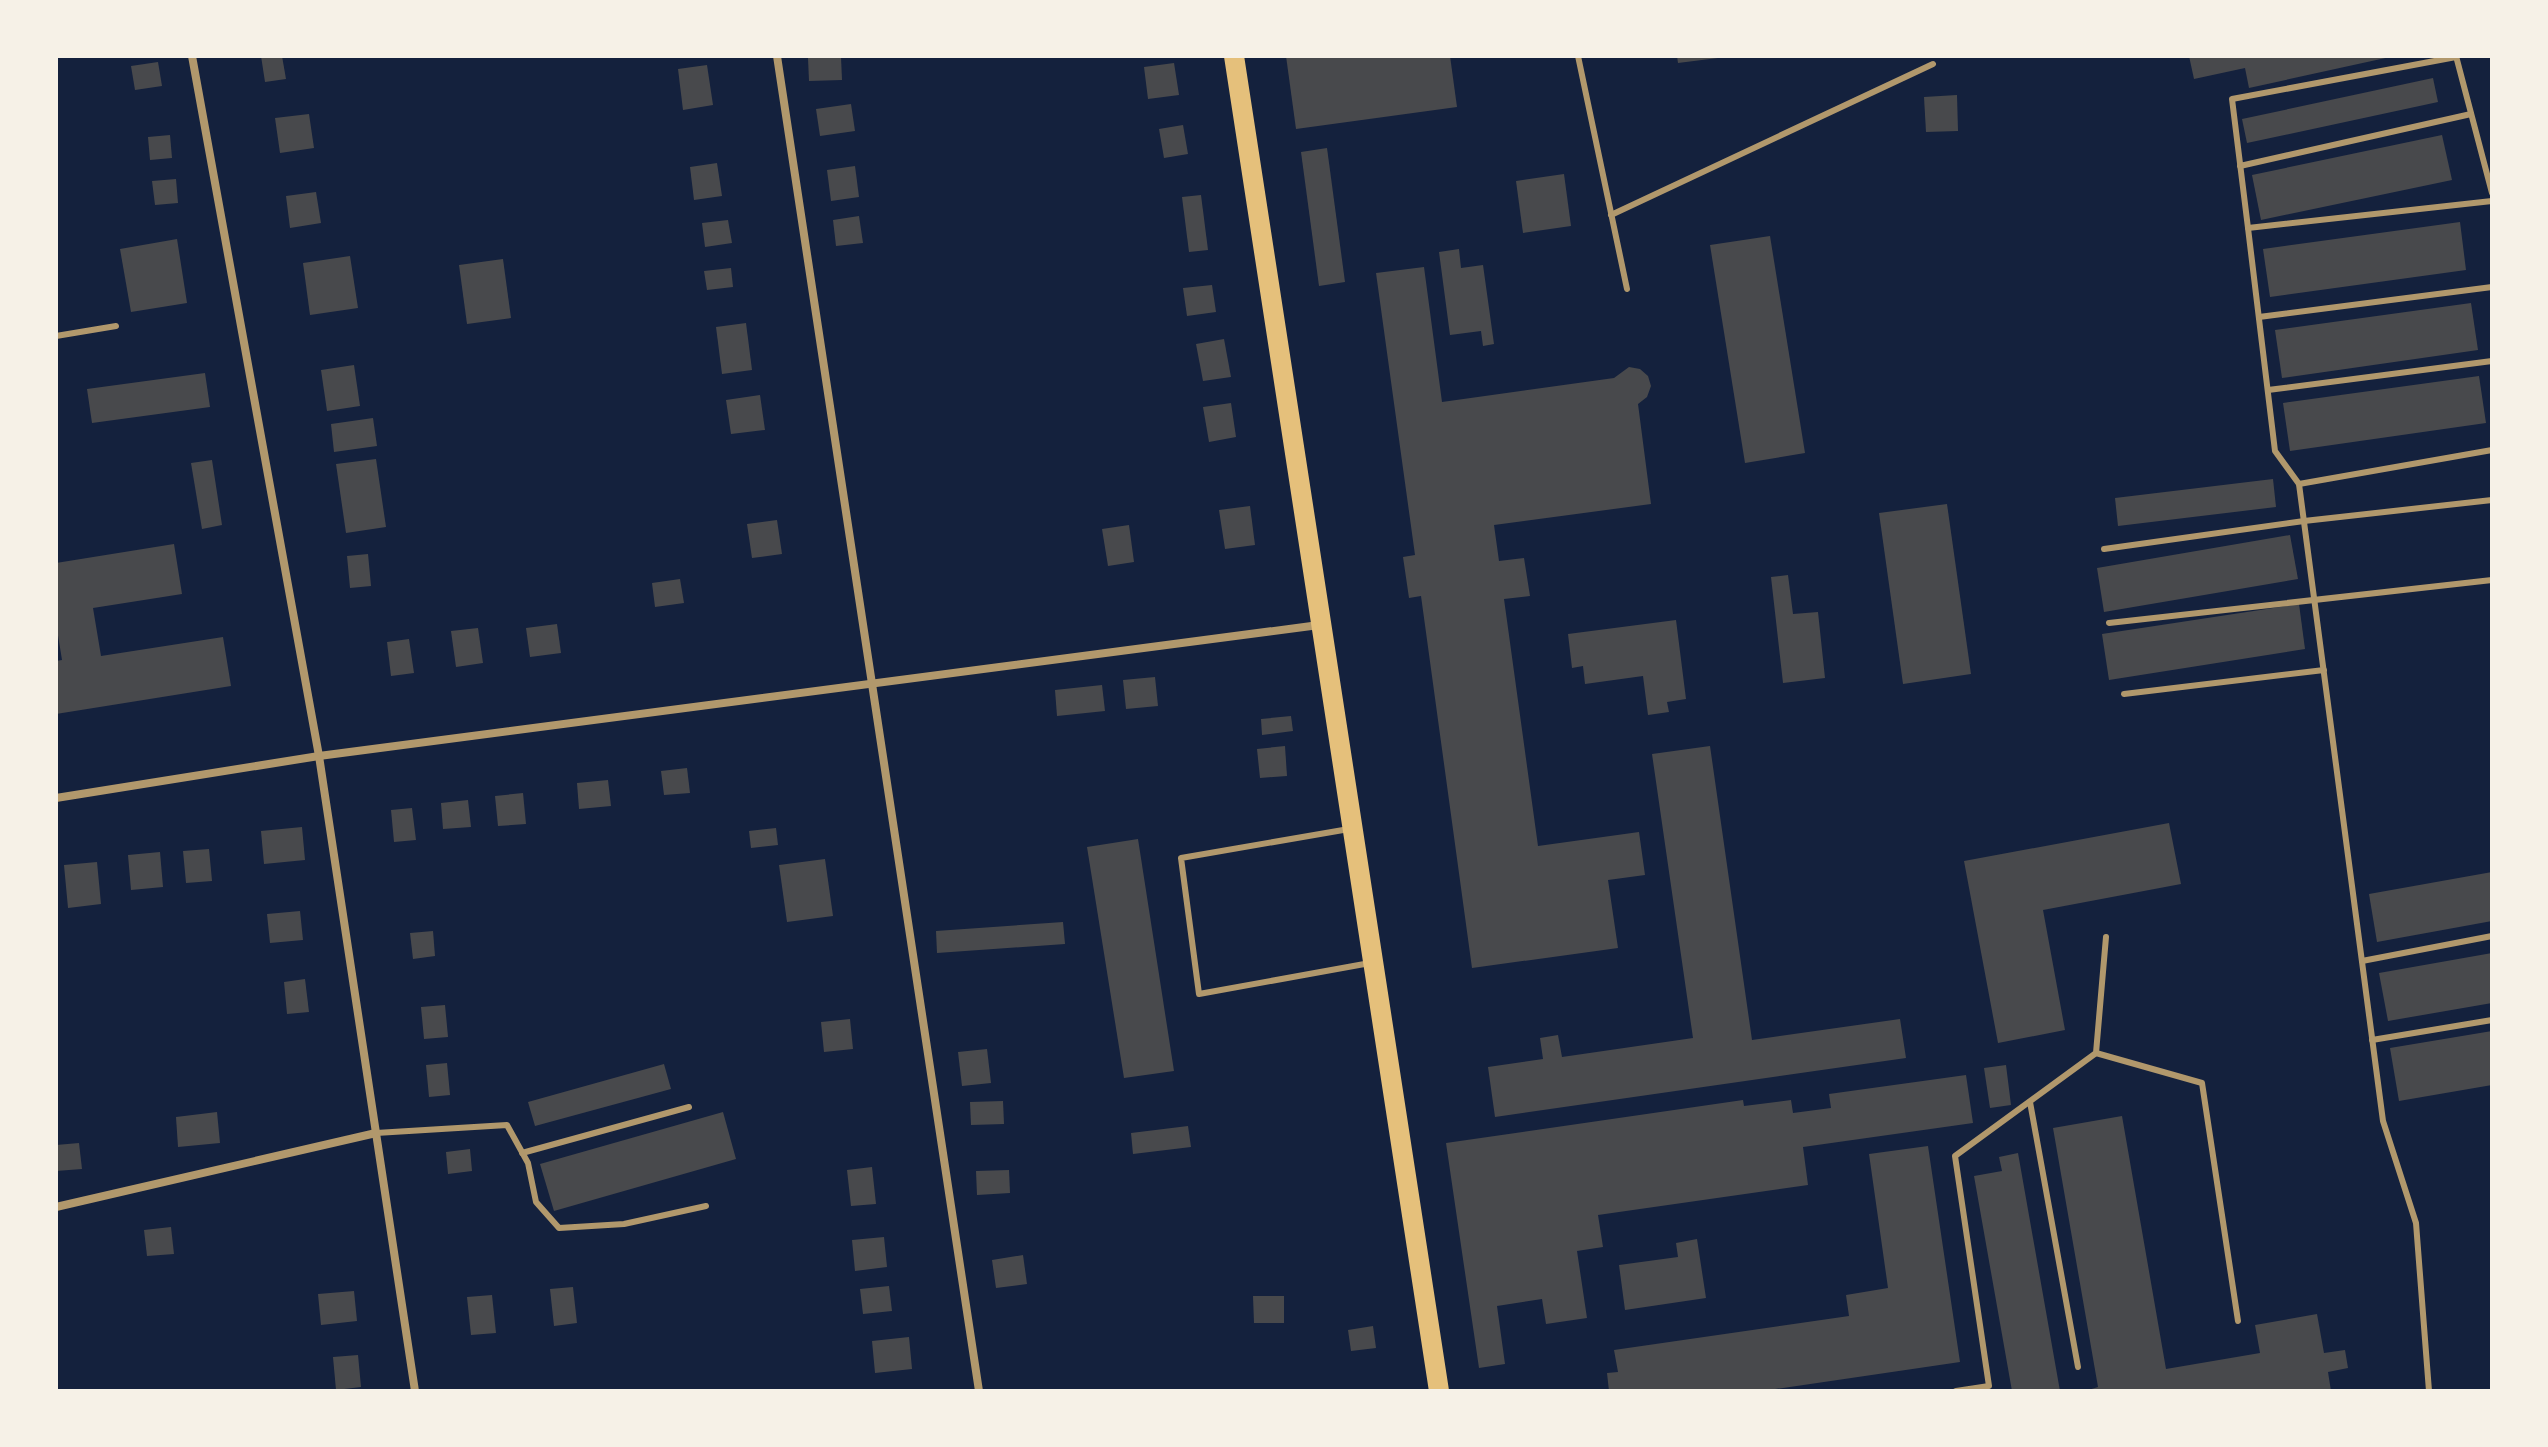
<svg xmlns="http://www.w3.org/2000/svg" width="2548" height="1447" font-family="'Exo 2',sans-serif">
<rect width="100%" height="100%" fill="#14213d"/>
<g fill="#48494c">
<polygon points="261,56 282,56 286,79 265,82"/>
<polygon points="1286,56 1450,56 1457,107 1296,129"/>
<polygon points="1677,56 1718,56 1718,58 1678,63"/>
<polygon points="2189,56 2390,56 2390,57 2249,88 2245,68 2194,79"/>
<polygon points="841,57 842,80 809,81 808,58"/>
<polygon points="158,62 162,86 135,90 131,66"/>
<polygon points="1174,63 1179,95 1148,99 1144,67"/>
<polygon points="707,65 713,105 683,110 678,69"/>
<polygon points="2433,78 2438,102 2247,143 2242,119"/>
<polygon points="1957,95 1958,131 1926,132 1924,97"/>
<polygon points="851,104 855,131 820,136 816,109"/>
<polygon points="309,114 314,148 280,153 275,118"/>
<polygon points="1183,125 1188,154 1164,158 1159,129"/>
<polygon points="170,135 172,158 150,160 148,137"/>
<polygon points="2442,135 2452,180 2261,220 2252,175"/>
<polygon points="1327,148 1345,282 1319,286 1301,152"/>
<polygon points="717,163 722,196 694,200 690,167"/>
<polygon points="855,166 859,197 831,201 827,170"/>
<polygon points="1564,174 1571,226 1523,233 1516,181"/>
<polygon points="176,179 178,203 155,205 152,181"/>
<polygon points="316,192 321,223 290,228 286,196"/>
<polygon points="1201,195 1208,250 1189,252 1182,197"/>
<polygon points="859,216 863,243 836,246 833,220"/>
<polygon points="728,220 732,243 705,247 702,223"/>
<polygon points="2460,222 2466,270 2270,297 2263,249"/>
<polygon points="1770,236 1805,453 1745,463 1710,245"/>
<polygon points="177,239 187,303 131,312 120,249"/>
<polygon points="1459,249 1461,268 1483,265 1494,344 1483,346 1481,331 1450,335 1439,252"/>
<polygon points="350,256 358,308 310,315 303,263"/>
<polygon points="503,259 511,318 467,324 459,265"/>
<polygon points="1424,267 1442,402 1614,378 1629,367 1640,369 1648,376 1651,386 1647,397 1638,404 1651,504 1494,525 1499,561 1524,558 1530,596 1504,599 1538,846 1639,832 1645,875 1608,880 1618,948 1472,968 1421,596 1409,598 1403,557 1415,555 1376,273"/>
<polygon points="731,268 733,287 707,290 704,271"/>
<polygon points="1212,285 1216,312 1187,316 1183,288"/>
<polygon points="2471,303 2478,350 2282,378 2275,330"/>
<polygon points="746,323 752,370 722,374 716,327"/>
<polygon points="1224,339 1231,377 1203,381 1196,344"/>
<polygon points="354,365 360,406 327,411 321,370"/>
<polygon points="205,373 210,407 92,423 87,389"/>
<polygon points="2479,376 2486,423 2290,451 2283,403"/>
<polygon points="760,395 765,430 731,434 726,400"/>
<polygon points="1231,403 1236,437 1209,442 1203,407"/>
<polygon points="373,418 377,446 334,452 331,424"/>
<polygon points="376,459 386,527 346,533 336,464"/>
<polygon points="212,460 222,525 202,529 191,463"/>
<polygon points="2273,479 2276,507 2118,526 2115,498"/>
<polygon points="1947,504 1971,674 1903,684 1879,513"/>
<polygon points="1250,506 1255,545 1225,549 1219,510"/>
<polygon points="777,520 782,554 752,558 747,524"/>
<polygon points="1129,525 1134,562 1108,566 1102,529"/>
<polygon points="2290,535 2298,579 2104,612 2097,568"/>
<polygon points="174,544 182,594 93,608 101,656 223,637 231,686 56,714 56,661 62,660 56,623 56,563"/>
<polygon points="368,554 371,586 350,588 347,556"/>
<polygon points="1788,575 1793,614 1818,612 1825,678 1783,683 1771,577"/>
<polygon points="680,579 684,603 655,607 652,583"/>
<polygon points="2299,604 2305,649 2109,680 2102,634"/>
<polygon points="1676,620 1686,699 1667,702 1669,712 1648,715 1643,676 1585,684 1583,666 1572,668 1568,634"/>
<polygon points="557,624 561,653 530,657 526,628"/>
<polygon points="478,628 483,663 456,667 451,631"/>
<polygon points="409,639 414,673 391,676 387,642"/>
<polygon points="1155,677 1158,706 1126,709 1123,680"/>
<polygon points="1102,685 1105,711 1057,716 1055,690"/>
<polygon points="1291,716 1293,731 1262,735 1261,719"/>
<polygon points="1285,746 1287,776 1260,778 1257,749"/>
<polygon points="1710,746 1752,1040 1900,1019 1906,1058 1495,1117 1488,1067 1543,1059 1540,1038 1558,1035 1562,1057 1693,1038 1652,754"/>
<polygon points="687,768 690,793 664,795 661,771"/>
<polygon points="608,780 611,806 579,809 577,783"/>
<polygon points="523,793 526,824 498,826 495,796"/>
<polygon points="468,800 471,827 443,829 441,803"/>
<polygon points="412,808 416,840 394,842 391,810"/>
<polygon points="2169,823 2181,884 2043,910 2065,1030 1998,1043 1964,861"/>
<polygon points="302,827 305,860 264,864 261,831"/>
<polygon points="776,828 778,845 751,848 749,831"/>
<polygon points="1138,839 1174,1071 1124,1078 1087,847"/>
<polygon points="209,849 212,881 186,883 183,851"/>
<polygon points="160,852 163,887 131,890 128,855"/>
<polygon points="825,859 833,916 787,922 779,865"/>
<polygon points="97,862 101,904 68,908 64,865"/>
<polygon points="2492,872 2492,921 2377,942 2369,894"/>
<polygon points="300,911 303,940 270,943 267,914"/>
<polygon points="1063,922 1065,944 937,953 936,931"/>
<polygon points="433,931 435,956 413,959 410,933"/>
<polygon points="2492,953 2492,1003 2388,1021 2379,973"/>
<polygon points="305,979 309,1012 287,1014 284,982"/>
<polygon points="445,1005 448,1037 424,1039 421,1007"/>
<polygon points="850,1019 853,1049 824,1052 821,1022"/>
<polygon points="2492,1031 2492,1085 2399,1101 2390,1048"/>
<polygon points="987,1049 991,1083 962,1086 958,1052"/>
<polygon points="447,1063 450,1095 429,1097 426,1065"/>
<polygon points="664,1064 671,1089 535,1126 528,1102"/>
<polygon points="2006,1065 2011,1105 1990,1108 1984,1068"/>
<polygon points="1966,1075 1973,1123 1803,1147 1808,1185 1598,1215 1603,1247 1577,1251 1587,1318 1546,1324 1542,1299 1497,1306 1505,1364 1479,1368 1446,1143 1743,1100 1744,1106 1791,1100 1793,1113 1831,1108 1829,1094"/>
<polygon points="1003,1101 1004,1124 971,1125 970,1102"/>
<polygon points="217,1112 220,1143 178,1147 176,1117"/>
<polygon points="723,1112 736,1159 554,1211 540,1164"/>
<polygon points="2122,1116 2166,1369 2260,1353 2255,1325 2317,1314 2324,1353 2345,1350 2348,1368 2328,1372 2331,1391 2085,1391 2098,1387 2053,1128"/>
<polygon points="1188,1126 1191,1147 1133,1154 1131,1133"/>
<polygon points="79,1143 82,1169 56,1171 56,1145"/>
<polygon points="1928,1146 1960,1362 1762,1391 1609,1391 1607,1373 1618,1372 1614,1350 1849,1316 1846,1295 1888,1288 1869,1154"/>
<polygon points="470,1149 472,1171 448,1174 446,1152"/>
<polygon points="2018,1153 2060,1391 2012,1391 1974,1176 2002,1171 1999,1157"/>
<polygon points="872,1167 876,1204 851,1206 847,1170"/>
<polygon points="1009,1170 1010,1193 977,1195 976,1171"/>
<polygon points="171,1227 174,1254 147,1256 144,1230"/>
<polygon points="884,1237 887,1267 855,1271 852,1240"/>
<polygon points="1697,1239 1706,1298 1625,1310 1619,1265 1678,1257 1676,1243"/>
<polygon points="1023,1255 1027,1284 996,1288 992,1260"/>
<polygon points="889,1286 892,1311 863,1314 860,1289"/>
<polygon points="573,1287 577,1323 554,1326 550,1289"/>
<polygon points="354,1291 357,1321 321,1325 318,1294"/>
<polygon points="492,1295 496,1333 471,1335 467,1297"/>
<polygon points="1253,1296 1284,1296 1284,1323 1254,1323"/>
<polygon points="1373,1326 1376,1348 1351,1351 1348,1330"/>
<polygon points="909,1337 912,1369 875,1373 872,1341"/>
<polygon points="358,1355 361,1387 336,1390 333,1357"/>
</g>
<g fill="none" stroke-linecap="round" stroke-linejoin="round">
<g stroke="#b1986c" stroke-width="6">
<polyline points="1578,56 1627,289"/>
<polyline points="2456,56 2492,193"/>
<polyline points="2240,166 2471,114"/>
<polyline points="1611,215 1933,64"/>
<polyline points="2248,228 2232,99 2456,57"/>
<polyline points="2259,317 2492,287"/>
<polyline points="56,336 116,326"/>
<polyline points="2268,390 2492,361"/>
<polyline points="2299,484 2492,450"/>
<polyline points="2104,549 2304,521 2492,500"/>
<polyline points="2109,623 2492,580"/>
<polyline points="2124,694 2324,670"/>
<polyline points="1349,829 1181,858 1199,994 1370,963"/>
<polyline points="2362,961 2492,936"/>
<polyline points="2372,1040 2492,1020"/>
<polyline points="2096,1053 2202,1083 2238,1321"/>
<polyline points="2030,1102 2078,1367"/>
<polyline points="376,1133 507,1125 528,1163 536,1202 559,1228 624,1224 706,1206"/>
<polyline points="522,1153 689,1107"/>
<polyline points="1956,1391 1989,1386 1955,1156 2096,1053 2106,937"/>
<polyline points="2429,1391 2416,1223 2383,1121 2299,484 2275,451 2248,228 2492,201"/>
</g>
<g stroke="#b1986c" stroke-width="8">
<polyline points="192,56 319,756 415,1391"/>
<polyline points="777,56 979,1391"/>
<polyline points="56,798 319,756 1319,625"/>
<polyline points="56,1207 376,1133"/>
</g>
<polyline stroke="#e5c07b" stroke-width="20" points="1234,56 1439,1391"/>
</g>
<rect width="2548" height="1447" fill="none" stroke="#f6f1e7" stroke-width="116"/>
</svg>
